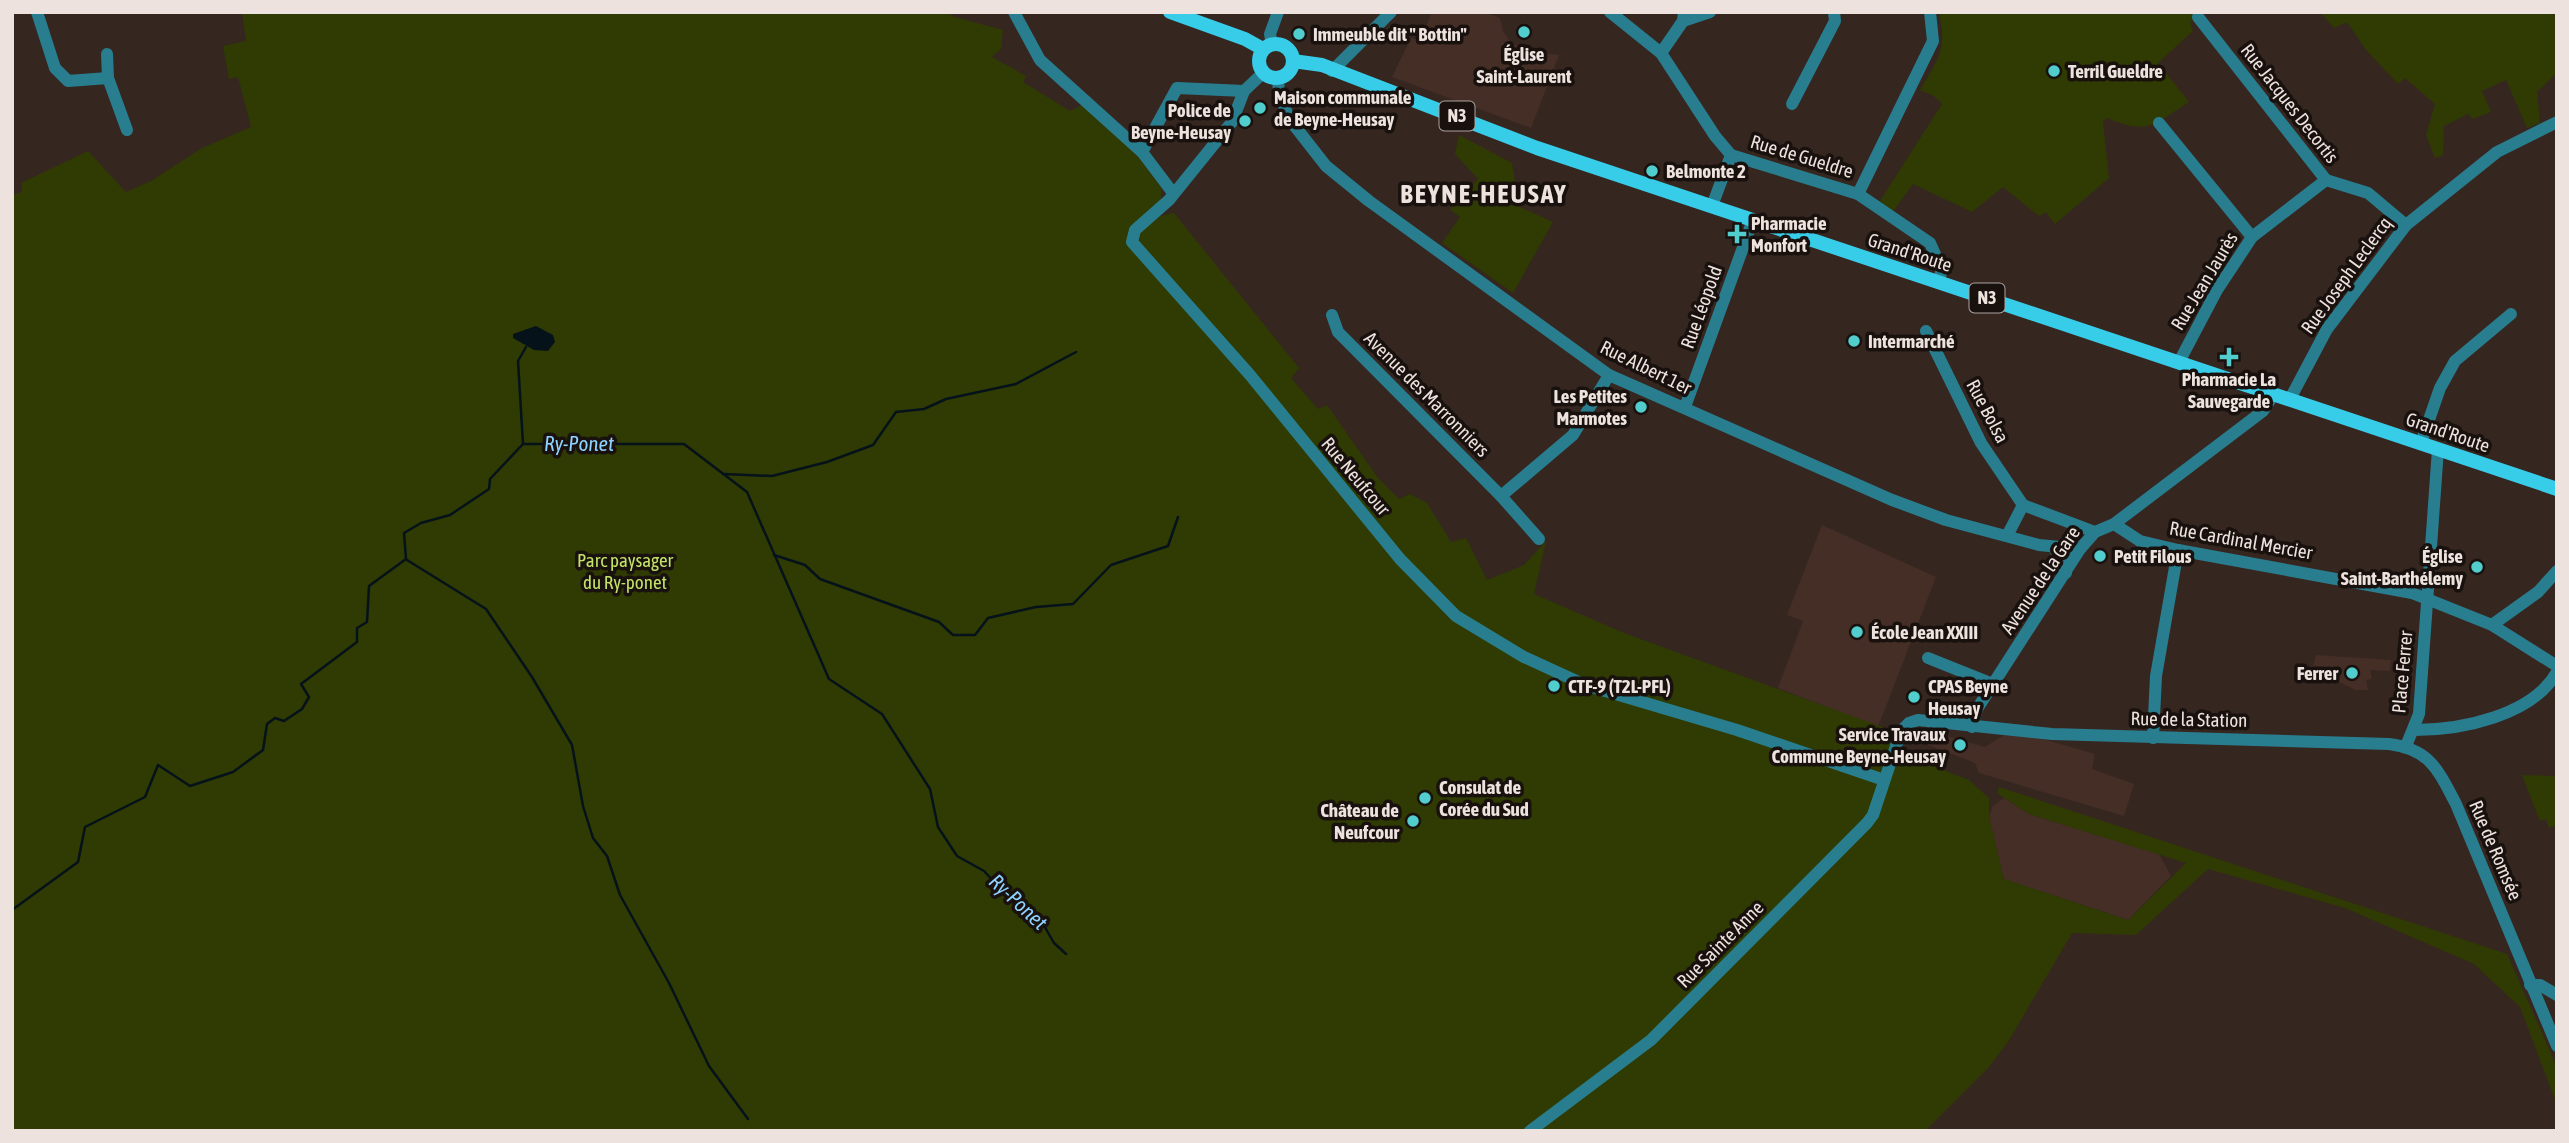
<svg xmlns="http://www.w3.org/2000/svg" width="2569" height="1143" font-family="'Asap Condensed',sans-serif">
<rect width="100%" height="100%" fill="#362620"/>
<g fill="#442e26">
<polygon points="1432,12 1483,12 1500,18 1503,31 1511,43 1529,51 1559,55 1531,128 1392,77 1411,38 1420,40"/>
<polygon points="1822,525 1936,577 1878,727 1778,688 1803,621 1787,615"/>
<polygon points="2316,655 2391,660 2390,671 2370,670 2372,678 2366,681 2368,690 2356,690 2333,679 2334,672 2313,667"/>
<polygon points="1926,730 1985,747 2004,735 2043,739 2095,754 2092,769 2134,784 2124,816 1979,773 1975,763 1923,743"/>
<polygon points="2004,798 2029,814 2159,854 2171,876 2128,920 2004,879 1989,817 1993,806"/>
</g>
<g fill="#2f3b02">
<polygon points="242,12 952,12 951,16 1003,30 1001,49 992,57 1026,76 1023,82 1070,111 1082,105 1135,153 1162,189 1160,204 1144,218 1151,224 1160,216 1174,213 1299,368 1291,378 1318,409 1327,405 1378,478 1399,499 1410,494 1427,503 1451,542 1466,538 1487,580 1524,565 1546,541 1534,594 1624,633 1896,732 1895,751 1969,780 1989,798 1989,817 2004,879 2128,920 2186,863 2029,814 1997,793 1999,787 2507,954 2557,1067 2557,1105 2520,1007 2474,964 2345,908 2208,869 2136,935 2072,933 2008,1042 1988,1068 1925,1131 12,1131 12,195 22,192 21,183 88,151 126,192 151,181 202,148 251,127 238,77 229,79 223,46 246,41"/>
<path d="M1939,12H2203L2190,22L2193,31L2158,63L2189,102C2154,124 2149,136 2107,118L2103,122L2109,178L2055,224L2046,212L2039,216L2003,187L1972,212L1913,184L1891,214L1878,204L1942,104L1934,96L1920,90C1939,58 1947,50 1939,12Z"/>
<polygon points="2320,12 2557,12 2557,73 2537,92 2540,123 2527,128 2506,80 2482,91 2491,112 2472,119 2468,114 2444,126 2443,155 2435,158 2426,135 2435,104 2405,78 2398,84 2366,50 2347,22 2334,28"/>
<polygon points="1459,135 1512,163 1515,182 1507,201 1553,222 1513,293 1442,243 1460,217 1450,210 1478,179 1455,154"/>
<polygon points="2522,775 2557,776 2557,825 2549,828 2546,819 2540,821"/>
</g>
<polygon fill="#06121a" points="536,326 553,335 555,342 548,351 534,350 513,338 513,334"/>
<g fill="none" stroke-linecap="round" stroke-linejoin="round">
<g stroke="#06121a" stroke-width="2.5">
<polyline points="523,444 518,361 526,347"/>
<polyline points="723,474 772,476 827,462 873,445 896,412 924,409 946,399 1016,384 1076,352"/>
<polyline points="774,555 805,565 820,579 939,622 953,635 975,635 988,618 1036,607 1073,604 1111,565 1168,546 1178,517"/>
<polyline points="407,560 486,609 532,677 572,745 583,806 593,838 607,856 620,895 669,983 709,1066 748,1119"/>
<polyline points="12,910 78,862 85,827 145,797 158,765 190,786 233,772 263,750 267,724 275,718 284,721 302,709 309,697 301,684 357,642 357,628 367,622 369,586 406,559 404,533 421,523 450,515 489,489 490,479 523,444 684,444 747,492 829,679 882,714 930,789 938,827 957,856 984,871 1023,913 1038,915 1054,943 1066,954"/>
</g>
<g stroke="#287e8f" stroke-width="12">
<polyline points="37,12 55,68 68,81 108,78 127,130"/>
<polyline points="1014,12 1040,60 1142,152 1173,193"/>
<polyline points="1610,12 1661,53 1715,136 1731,155 1712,206"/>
<polyline points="2198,17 2326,180"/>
<polyline points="1683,21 1710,12"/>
<polyline points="1272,45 1270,34 1278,12"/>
<polyline points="1661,53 1683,21 1684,12"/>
<polyline points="107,54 108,78"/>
<polyline points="1332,71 1391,12"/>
<polyline points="1263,73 1244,91 1232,122 1169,200 1135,230 1132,242 1250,375 1400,559 1456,616 1524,657 1585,685 1737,730 1884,780"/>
<polyline points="1278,78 1279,94 1290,120 1326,166 1369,201 1609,375 1892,500 1946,520 2039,545 2080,549"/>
<polyline points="1792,104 1835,21 1834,12"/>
<polyline points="2159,123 2252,237"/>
<polyline points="1142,152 1177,88 1244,91"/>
<polyline points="1731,155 1858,194 1930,243 1942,270 1938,282"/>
<polyline points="1858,194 1933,41 1930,12"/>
<polyline points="1332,315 1338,332 1501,496 1539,539"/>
<polyline points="1926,331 1981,443 2023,505"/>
<polyline points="2179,362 2217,290 2252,237 2326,180 2368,193 2406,225"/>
<polyline points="2290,399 2327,329 2406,225 2497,152 2557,122"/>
<polyline points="1685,407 1753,220"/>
<polyline points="2421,443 2440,388 2455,361 2511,314"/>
<polyline points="1501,496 1573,435 1609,375"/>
<polyline points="2114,524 2140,541 2178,550 2412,593 2492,625 2557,666"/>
<polyline points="2007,536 2023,505 2095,532"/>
<polyline points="2054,547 2066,573"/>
<polyline points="2492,625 2538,592 2557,571"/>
<polyline points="1928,658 1993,684"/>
<polyline points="1972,727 1977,709 2080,549 2095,532 2114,524 2263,411 2274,394"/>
<path d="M2414,730C2461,730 2532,716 2557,672"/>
<polyline points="2153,738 2156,676 2178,550"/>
<polyline points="2406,746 2419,714 2438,449"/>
<polyline points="2530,985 2540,985 2557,995"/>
<path d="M1530,1131L1651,1040L1867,823L1873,815L1901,731L1909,723L1918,720L2052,734L2389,744C2430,749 2438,770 2456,804L2557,1046"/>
</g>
<g stroke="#37cde9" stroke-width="14">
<polyline points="1170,12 1245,39 1263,49"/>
<circle cx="1276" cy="61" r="17"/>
<polyline points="1293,61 1322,65 1537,148 2557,489"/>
</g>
</g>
<g fill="#52cdcd" stroke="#18110e" stroke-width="2.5">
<circle cx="1524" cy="32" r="7"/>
<circle cx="1299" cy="34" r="7"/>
<circle cx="2054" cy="71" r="7"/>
<circle cx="1260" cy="108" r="7"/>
<circle cx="1245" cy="121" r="7"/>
<circle cx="1652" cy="171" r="7"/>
<path d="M1733.5 223.5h7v7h7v7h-7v7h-7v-7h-7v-7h7z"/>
<circle cx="1854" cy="341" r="7"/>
<path d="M2225.5 346.5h7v7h7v7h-7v7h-7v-7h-7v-7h7z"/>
<circle cx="1641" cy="407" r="7"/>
<circle cx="2100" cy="556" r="7"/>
<circle cx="2477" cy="567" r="7"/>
<circle cx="1857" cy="632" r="7"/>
<circle cx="2352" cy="673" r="7"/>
<circle cx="1554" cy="686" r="7"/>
<circle cx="1914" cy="697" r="7"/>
<circle cx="1960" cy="745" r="7"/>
<circle cx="1425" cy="798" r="7"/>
<circle cx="1413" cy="821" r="7"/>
</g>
<g text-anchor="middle" stroke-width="7" stroke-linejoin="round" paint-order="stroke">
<g fill="#18110e" stroke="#ada3a0" stroke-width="2">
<rect x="1439.5" y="101.5" width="35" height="29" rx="5"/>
<rect x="1969.5" y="283.5" width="35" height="29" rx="5"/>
</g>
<g font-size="18" font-weight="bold" fill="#ede2de">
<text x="1457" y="122">N3</text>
<text x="1987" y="304">N3</text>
</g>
<g font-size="19" font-weight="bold" fill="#ede2de" stroke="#18110e" text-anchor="start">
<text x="1313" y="41">Immeuble dit " Bottin"</text>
<text x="1524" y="61" text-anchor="middle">Église<tspan x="1524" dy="22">Saint-Laurent</tspan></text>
<text x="2068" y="78">Terril Gueldre</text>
<text x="1274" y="104">Maison communale<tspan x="1274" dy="22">de Beyne-Heusay</tspan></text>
<text x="1231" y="117" text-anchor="end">Police de<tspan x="1231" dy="22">Beyne-Heusay</tspan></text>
<text x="1666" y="178">Belmonte 2</text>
<text x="1751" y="230">Pharmacie<tspan x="1751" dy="22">Monfort</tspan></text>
<text x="1868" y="348">Intermarché</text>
<text x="2229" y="386" text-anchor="middle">Pharmacie La<tspan x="2229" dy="22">Sauvegarde</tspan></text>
<text x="1627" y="403" text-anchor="end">Les Petites<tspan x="1627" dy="22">Marmotes</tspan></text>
<text x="2114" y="563">Petit Filous</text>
<text x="2463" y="563" text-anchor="end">Église<tspan x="2463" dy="22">Saint-Barthélemy</tspan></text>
<text x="1871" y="639">École Jean XXIII</text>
<text x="2338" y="680" text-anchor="end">Ferrer</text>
<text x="1568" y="693">CTF-9 (T2L-PFL)</text>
<text x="1928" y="693">CPAS Beyne<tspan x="1928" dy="22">Heusay</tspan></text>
<text x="1946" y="741" text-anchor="end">Service Travaux<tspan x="1946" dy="22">Commune Beyne-Heusay</tspan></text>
<text x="1439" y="794">Consulat de<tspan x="1439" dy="22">Corée du Sud</tspan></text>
<text x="1399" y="817" text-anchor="end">Château de<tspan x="1399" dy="22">Neufcour</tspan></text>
</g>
<g font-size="19" fill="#ede2de" stroke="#18110e">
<text transform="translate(2290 103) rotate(52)" y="7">Rue Jacques Decortis</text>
<text transform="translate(1802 156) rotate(17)" y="7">Rue de Gueldre</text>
<text transform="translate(1910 252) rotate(18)" y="7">Grand'Route</text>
<text transform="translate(2346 275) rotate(-54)" y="7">Rue Joseph Leclercq</text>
<text transform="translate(2204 281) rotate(-59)" y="7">Rue Jean Jaurès</text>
<text transform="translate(1701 307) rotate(-70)" y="7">Rue Léopold</text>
<text transform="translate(1646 367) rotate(26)" y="7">Rue Albert 1er</text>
<text transform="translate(1427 394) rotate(45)" y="7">Avenue des Marronniers</text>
<text transform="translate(1988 411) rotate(62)" y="7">Rue Bolsa</text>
<text transform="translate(2448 432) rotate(19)" y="7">Grand'Route</text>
<text transform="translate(1356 476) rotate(50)" y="7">Rue Neufcour</text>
<text transform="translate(2241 540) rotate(10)" y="7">Rue Cardinal Mercier</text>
<text transform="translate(2040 580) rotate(-56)" y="7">Avenue de la Gare</text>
<text transform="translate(2402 672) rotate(-85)" y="7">Place Ferrer</text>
<text transform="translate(2189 719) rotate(1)" y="7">Rue de la Station</text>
<text transform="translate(2496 850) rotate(67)" y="7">Rue de Romsée</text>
<text transform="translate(1720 944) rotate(-45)" y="7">Rue Sainte Anne</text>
</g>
<g font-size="19" fill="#c3e366" stroke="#18110e">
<text x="625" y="567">Parc paysager<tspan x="625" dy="22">du Ry-ponet</tspan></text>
</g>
<g font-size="21" font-style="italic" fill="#8ed2ff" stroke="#18110e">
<text x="579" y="451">Ry-Ponet</text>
<text transform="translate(1018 902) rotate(43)" y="7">Ry-Ponet</text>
</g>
<g font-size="26" font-weight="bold" letter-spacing="2" fill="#ede2de" stroke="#18110e">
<text x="1484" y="203">BEYNE-HEUSAY</text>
</g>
</g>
<rect width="2569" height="1143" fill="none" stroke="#ede2de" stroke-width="28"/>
</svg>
